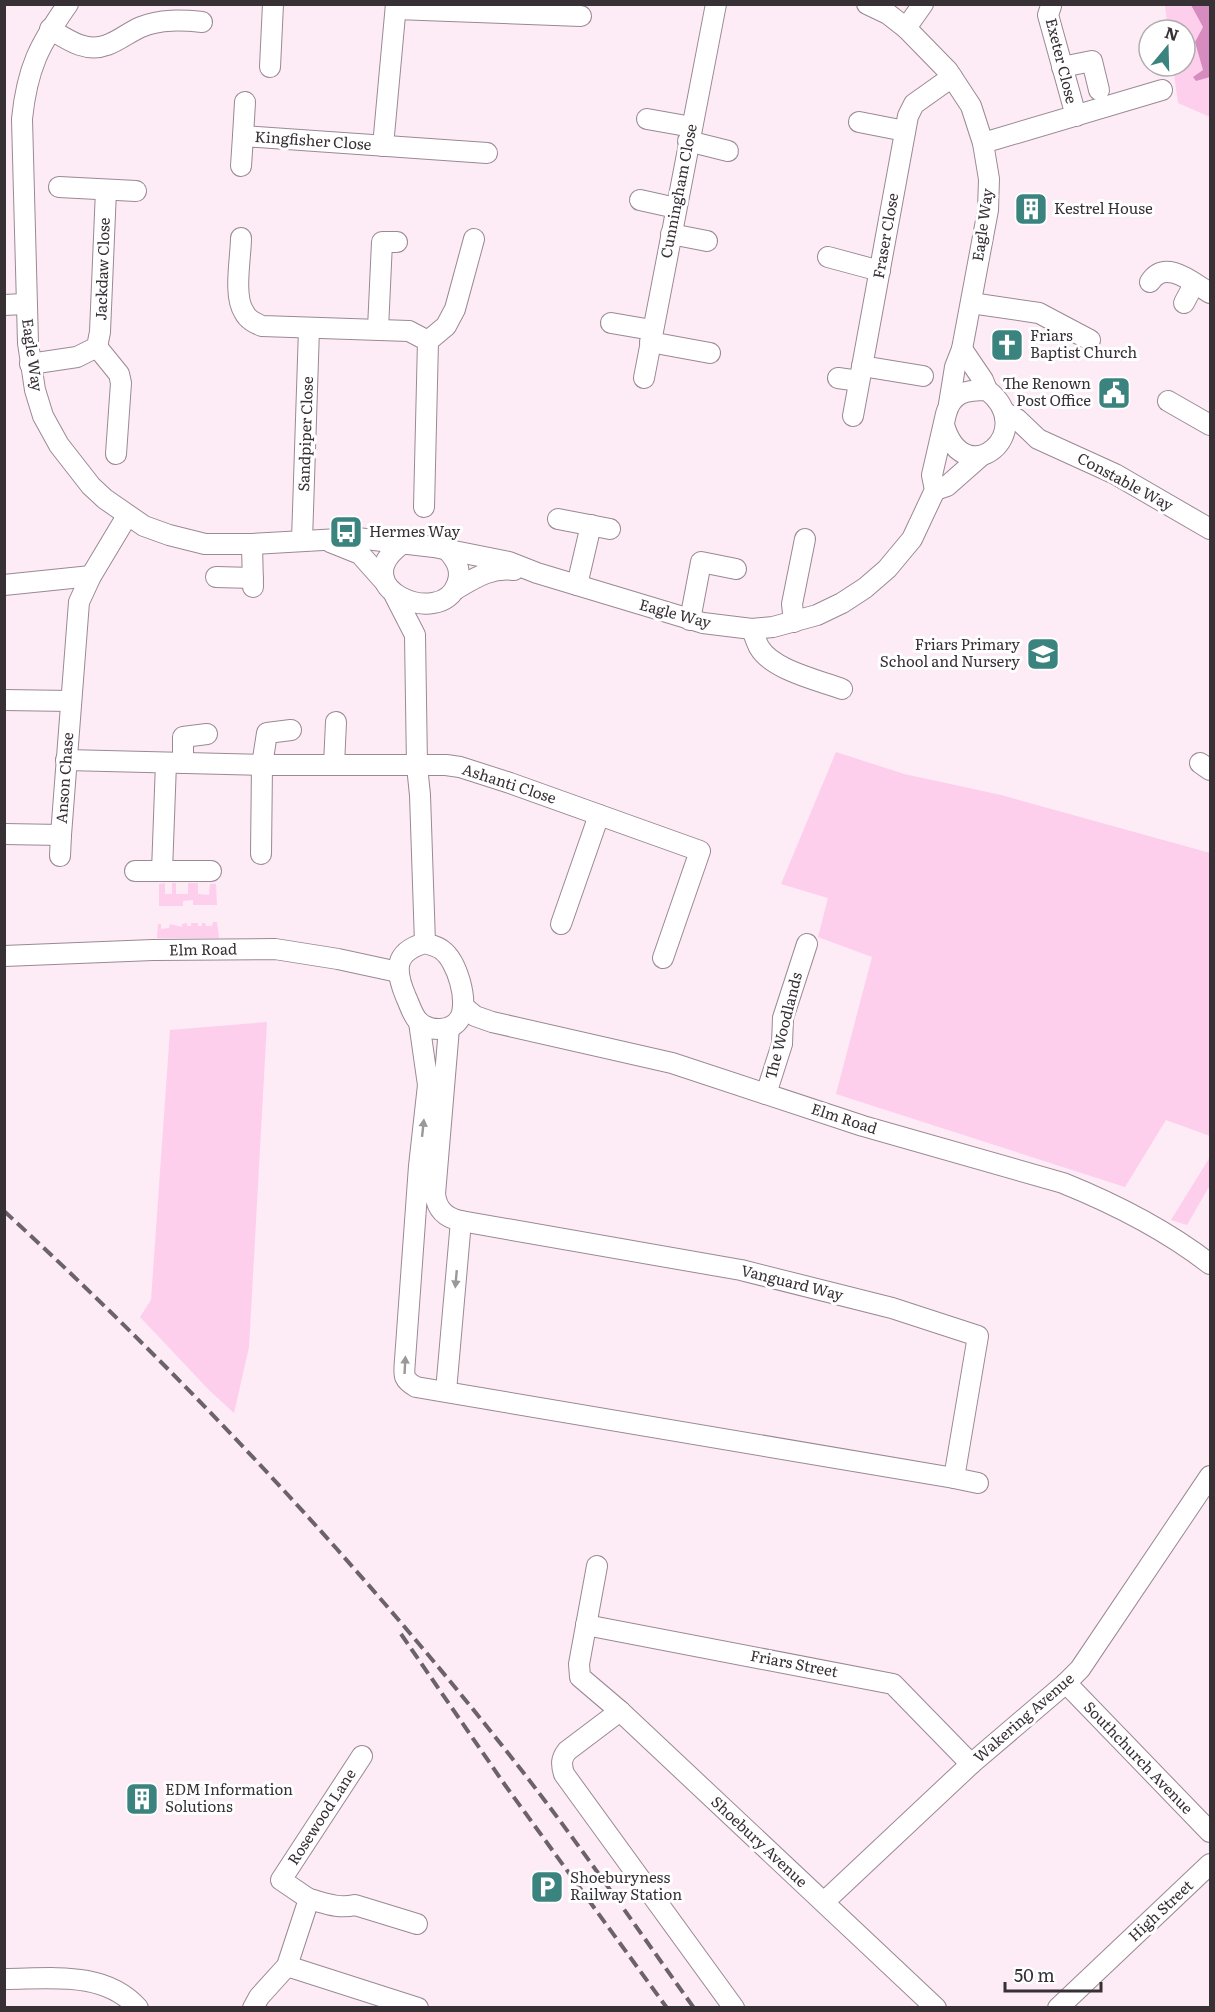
<svg xmlns="http://www.w3.org/2000/svg" width="1215" height="2012" font-family="Literata,serif">
<rect width="100%" height="100%" fill="#fdebf6"/>
<g fill="#feceed">
<polygon points="1165,5 1210,5 1210,117 1178,103 1173,66 1185,66 1185,30 1168,30"/>
<polygon points="836,752 904,774 1001,795 1210,853 1210,1136 1166,1120 1125,1187 836,1094 872,957 818,937 828,898 781,884"/>
<polygon points="165,883 165,894 172,894 172,883 176,883 176,894 188,894 188,883 198,883 198,894 209,895 210,884 216,884 217,905 193,905 193,900 183,901 183,906 159,906 159,884"/>
<polygon points="213,922 217,922 219,938 157,938 158,924 161,924 161,929 169,928 170,924 182,927 182,924 187,923 187,926 191,926 191,923 198,923 198,926 202,926 202,923 205,923 206,926 212,926"/>
<polygon points="267,1022 249,1347 234,1413 209,1390 140,1317 151,1300 170,1030"/>
<polygon points="1210,1157 1210,1185 1187,1225 1171,1220"/>
</g>
<polygon fill="#d68cbe" points="1191,5 1210,5 1210,77 1196,81 1193,77 1203,70 1195,42 1203,27"/>
<g fill="none" stroke-linecap="round" stroke-linejoin="round">
<defs>
<g id="minor">
<path d="M68,4C39,45 27,69 22,119L28,343L35,390L43,416L59,445L91,486L105,499L144,526L169,535L205,544H252L357,538L434,547L509,562L537,573L703,623L752,629L773,627L817,615L842,603L865,588L887,569L912,539L935,490L932,475L946,414C952,392 966,390 987,390C1040,431 965,495 944,425"/>
<polyline points="867,4 888,14 906,28 948,71 971,106 983,143 989,179 988,210 962,349 955,367 949,404"/>
<polyline points="1051,6 1048,15 1076,116"/>
<polyline points="396,9 581,16"/>
<polyline points="906,28 923,4"/>
<path d="M50,29C68,40 86,53 107,45C119,41 129,32 141,27C161,19 181,20 202,22"/>
<polyline points="270,67 273,4"/>
<polyline points="1062,67 1092,61 1099,90"/>
<polyline points="647,119 692,127"/>
<polyline points="859,122 905,131"/>
<polyline points="243,136 245,102"/>
<polyline points="688,141 728,151"/>
<polyline points="983,143 1162,90"/>
<polyline points="383,146 396,4"/>
<polyline points="241,166 243,136 487,153"/>
<polyline points="59,187 136,191"/>
<polyline points="640,200 676,208"/>
<polyline points="671,234 707,241"/>
<path d="M241,238C241,257 233,296 244,312C248,320 255,323 262,326L409,331L428,341L424,507"/>
<polyline points="828,257 880,271"/>
<path d="M1150,282C1166,258 1193,283 1210,293"/>
<polyline points="971,303 1039,313 1090,340"/>
<polyline points="1184,303 1194,284"/>
<polyline points="4,305 25,304"/>
<polyline points="611,323 652,330"/>
<polyline points="378,329 382,242 397,242"/>
<polyline points="428,341 446,326 455,309 474,239"/>
<polyline points="650,342 710,353"/>
<polyline points="97,347 119,374 121,383 116,454"/>
<polyline points="962,349 983,380 987,390"/>
<polyline points="30,364 77,357 97,347 100,332 106,190"/>
<polyline points="862,366 923,376"/>
<polyline points="644,378 716,4"/>
<polyline points="838,378 859,381"/>
<polyline points="1168,401 1210,425"/>
<polyline points="1004,412 1017,419 1038,439 1115,474 1210,529"/>
<polyline points="853,416 908,116 914,104 952,77"/>
<polyline points="935,490 947,486 981,456"/>
<polyline points="558,519 610,529"/>
<polyline points="302,540 309,329"/>
<polyline points="330,542 360,554 384,581"/>
<polyline points="252,544 253,587"/>
<path d="M402,544C342,588 442,629 457,584C462,571 457,561 448,551"/>
<polyline points="216,577 253,578"/>
<polyline points="4,585 91,576"/>
<polyline points="577,585 591,525"/>
<path d="M456,589C475,578 491,567 514,570"/>
<polyline points="395,596 415,635 417,766 420,795 425,943"/>
<polyline points="690,620 701,562 736,569"/>
<polyline points="794,622 792,604 805,539"/>
<path d="M752,629C754,635 756,641 759,647C772,670 818,680 842,689"/>
<polyline points="4,700 71,701"/>
<polyline points="66,760 262,765 446,765 460,767 510,783 700,851 663,958"/>
<polyline points="166,763 162,871 211,871"/>
<polyline points="183,763 183,737 207,734"/>
<polyline points="1200,763 1210,770"/>
<polyline points="334,765 336,722"/>
<polyline points="4,834 61,835 79,602 91,576 127,516"/>
<polyline points="261,854 262,765 267,733 291,730"/>
<polyline points="60,856 61,835"/>
<polyline points="135,871 162,871"/>
<polyline points="561,924 599,815"/>
<path d="M425,943C431,945 437,946 442,950C457,961 469,1001 460,1018C452,1032 430,1032 419,1022C412,1015 410,1005 406,997C395,971 393,952 425,943Z"/>
<polyline points="4,956 153,950 275,949 338,959 398,972"/>
<path d="M464,1007L475,1016L492,1022L672,1063L863,1126L1063,1183C1115,1204 1166,1230 1210,1264"/>
<path d="M419,1022L428,1085L419,1166L405,1360C404,1375 402,1379 416,1387L954,1478L978,1336L892,1308L741,1270L461,1221C446,1218 437,1210 435,1194L449,1028"/>
<polyline points="766,1094 782,1044 783,1018 807,944"/>
<polyline points="446,1391 461,1221"/>
<polyline points="954,1478 978,1483"/>
<polyline points="597,1566 579,1664 580,1677 620,1711 936,2008"/>
<polyline points="586,1625 893,1684 971,1764"/>
<polyline points="1066,1683 1210,1832"/>
<path d="M620,1711L567,1751C561,1759 561,1764 564,1774L734,2008"/>
<path d="M309,1899C325,1903 338,1909 355,1905L417,1924"/>
<polyline points="824,1902 971,1764 1066,1683 1080,1669 1210,1476"/>
<polyline points="287,1966 418,2008"/>
<path d="M4,1979C50,1979 104,1970 138,2008"/>
<polyline points="253,2008 259,1997 287,1966 309,1899 281,1880 362,1756"/>
<polyline points="1058,2008 1210,1864"/>
</g>
</defs>
<use href="#minor" stroke="#9a8994" stroke-width="22"/>
<use href="#minor" stroke="#fff" stroke-width="20"/>
<g stroke="#6c6269" stroke-width="4" stroke-dasharray="12 6" stroke-linecap="butt">
<path d="M4,1211C191,1383 363,1568 519,1767C580,1845 636,1927 694,2008"/>
<polyline points="401,1634 505,1785 667,2008"/>
</g>
</g>
<defs><path id="oneway-solid" d="M-6-.8H1V-3.2L6.5 0L1 3.2V.8H-6Z" transform="scale(1.5)"/></defs>
<g fill="#9b989a">
<use href="#oneway-solid" transform="translate(423 1128) rotate(-84)"/>
<use href="#oneway-solid" transform="translate(456 1279) rotate(95)"/>
<use href="#oneway-solid" transform="translate(405 1365) rotate(-87)"/>
</g>
<defs>
<symbol id="building-square" viewBox="-11 -11 22 22"><rect x="-9" y="-9" width="18" height="18" rx="4" fill="#3b837e" stroke="#fff"/><path d="M-4-6H4V6H1V3H-1V6H-4ZM-2.5-4.3h1.7v1.8h-1.7ZM.8-4.3h1.7v1.8H.8ZM-2.5-1h1.7V.8h-1.7ZM.8-1h1.7V.8H.8Z" fill="#fff"/></symbol>
<symbol id="church-square" viewBox="-11 -11 22 22"><rect x="-9" y="-9" width="18" height="18" rx="4" fill="#3b837e" stroke="#fff"/><path d="M-1.2-6h2.4v3.5h3.3v2.4h-3.3V6h-2.4V-.1h-3.3v-2.4h3.3Z" fill="#fff"/></symbol>
<symbol id="civic-square" viewBox="-11 -11 22 22"><rect x="-9" y="-9" width="18" height="18" rx="4" fill="#3b837e" stroke="#fff"/><path d="M-.6-6.5H3V-4.5H.6V-3L4-1V1h2V6H-6V1h2V-1L-.6-3ZM-1.2 2.5V6h2.4V2.5Z" fill="#fff"/></symbol>
<symbol id="bus-square" viewBox="-11 -11 22 22"><rect x="-9" y="-9" width="18" height="18" rx="4" fill="#3b837e" stroke="#fff"/><path d="M-5-6H5V4H4V6H2V4H-2V6H-4V4H-5ZM-3.5-4V0h7V-4ZM-3.5 1.2v1.5H-2V1.2ZM2 1.2v1.5H3.5V1.2Z" fill="#fff"/></symbol>
<symbol id="school-square" viewBox="-11 -11 22 22"><rect x="-9" y="-9" width="18" height="18" rx="4" fill="#3b837e" stroke="#fff"/><path d="M0-5L7-2L0 1L-7-2ZM-4 1L0 2.5L4 1V4Q0 6-4 4Z" fill="#fff"/></symbol>
<symbol id="parking-square" viewBox="-11 -11 22 22"><rect x="-9" y="-9" width="18" height="18" rx="4" fill="#3b837e" stroke="#fff"/><path d="M-3.5-5.5H1a3.5 3.5 0 0 1 0 7H-1V5.5H-3.5ZM-1-3.4V-.6H.8a1.4 1.4 0 0 0 0-2.8Z" fill="#fff"/></symbol>
</defs>
<g fill-rule="evenodd">
<use href="#building-square" x="1012" y="190" width="38" height="38"/>
<use href="#church-square" x="988" y="326" width="38" height="38"/>
<use href="#civic-square" x="1095" y="374" width="38" height="38"/>
<use href="#bus-square" x="327" y="513" width="38" height="38"/>
<use href="#school-square" x="1024" y="635" width="38" height="38"/>
<use href="#building-square" x="123" y="1780" width="38" height="38"/>
<use href="#parking-square" x="528" y="1868" width="38" height="38"/>
</g>
<g text-anchor="middle" stroke-width="6" stroke-linejoin="round" paint-order="stroke">
<g font-size="15" fill="#373035" stroke="#fff">
<text transform="translate(1061 61) rotate(76)" y="5">Exeter Close</text>
<text transform="translate(313 141) rotate(4)" y="5">Kingfisher Close</text>
<text transform="translate(679 191) rotate(-79)" y="5">Cunningham Close</text>
<text transform="translate(983 225) rotate(-82)" y="5">Eagle Way</text>
<text transform="translate(886 236) rotate(-80)" y="5">Fraser Close</text>
<text transform="translate(103 269) rotate(-88)" y="5">Jackdaw Close</text>
<text transform="translate(32 355) rotate(82)" y="5">Eagle Way</text>
<text transform="translate(306 434) rotate(-88)" y="5">Sandpiper Close</text>
<text transform="translate(1125 482) rotate(28)" y="5">Constable Way</text>
<text transform="translate(675 614) rotate(15)" y="5">Eagle Way</text>
<text transform="translate(65 778) rotate(-86)" y="5">Anson Chase</text>
<text transform="translate(509 784) rotate(18)" y="5">Ashanti Close</text>
<text transform="translate(203 950) rotate(-1)" y="5">Elm Road</text>
<text transform="translate(784 1026) rotate(-76)" y="5">The Woodlands</text>
<text transform="translate(844 1119) rotate(18)" y="5">Elm Road</text>
<text transform="translate(792 1283) rotate(14)" y="5">Vanguard Way</text>
<text transform="translate(794 1664) rotate(11)" y="5">Friars Street</text>
<text transform="translate(1024 1718) rotate(-41)" y="5">Wakering Avenue</text>
<text transform="translate(1138 1758) rotate(46)" y="5">Southchurch Avenue</text>
<text transform="translate(322 1817) rotate(-57)" y="5">Rosewood Lane</text>
<text transform="translate(759 1842) rotate(43)" y="5">Shoebury Avenue</text>
<text transform="translate(1161 1911) rotate(-43)" y="5">High Street</text>
</g>
<g font-size="15" fill="#373035" stroke="#fff" text-anchor="start">
<text x="1054" y="214">Kestrel House</text>
<text x="1030" y="341">Friars<tspan x="1030" dy="17">Baptist Church</tspan></text>
<text x="1091" y="389" text-anchor="end">The Renown<tspan x="1091" dy="17">Post Office</tspan></text>
<text x="369" y="537">Hermes Way</text>
<text x="1020" y="650" text-anchor="end">Friars Primary<tspan x="1020" dy="17">School and Nursery</tspan></text>
<text x="165" y="1795">EDM Information<tspan x="165" dy="17">Solutions</tspan></text>
<text x="570" y="1883">Shoeburyness<tspan x="570" dy="17">Railway Station</tspan></text>
</g>
</g>
<rect width="1215" height="2012" fill="none" stroke="#373035" stroke-width="12"/>
<g transform="translate(1167 48) rotate(19)"><circle r="28" fill="#ffffff" stroke="#afacae" stroke-width="1.5"/>
<path d="M0-4.5L10 22L0 15L-10 22Z" fill="#3b837e"/>
<text y="-9" font-size="16" font-weight="bold" text-anchor="middle" fill="#373035">N</text>
</g>
<path d="M1005 1982v9h96v-9" fill="none" stroke="#373035" stroke-width="3"/>
<text x="1014" y="1982" font-size="18" fill="#373035" stroke="#ffffff" stroke-width="4.5" paint-order="stroke">50 m</text>
</svg>
